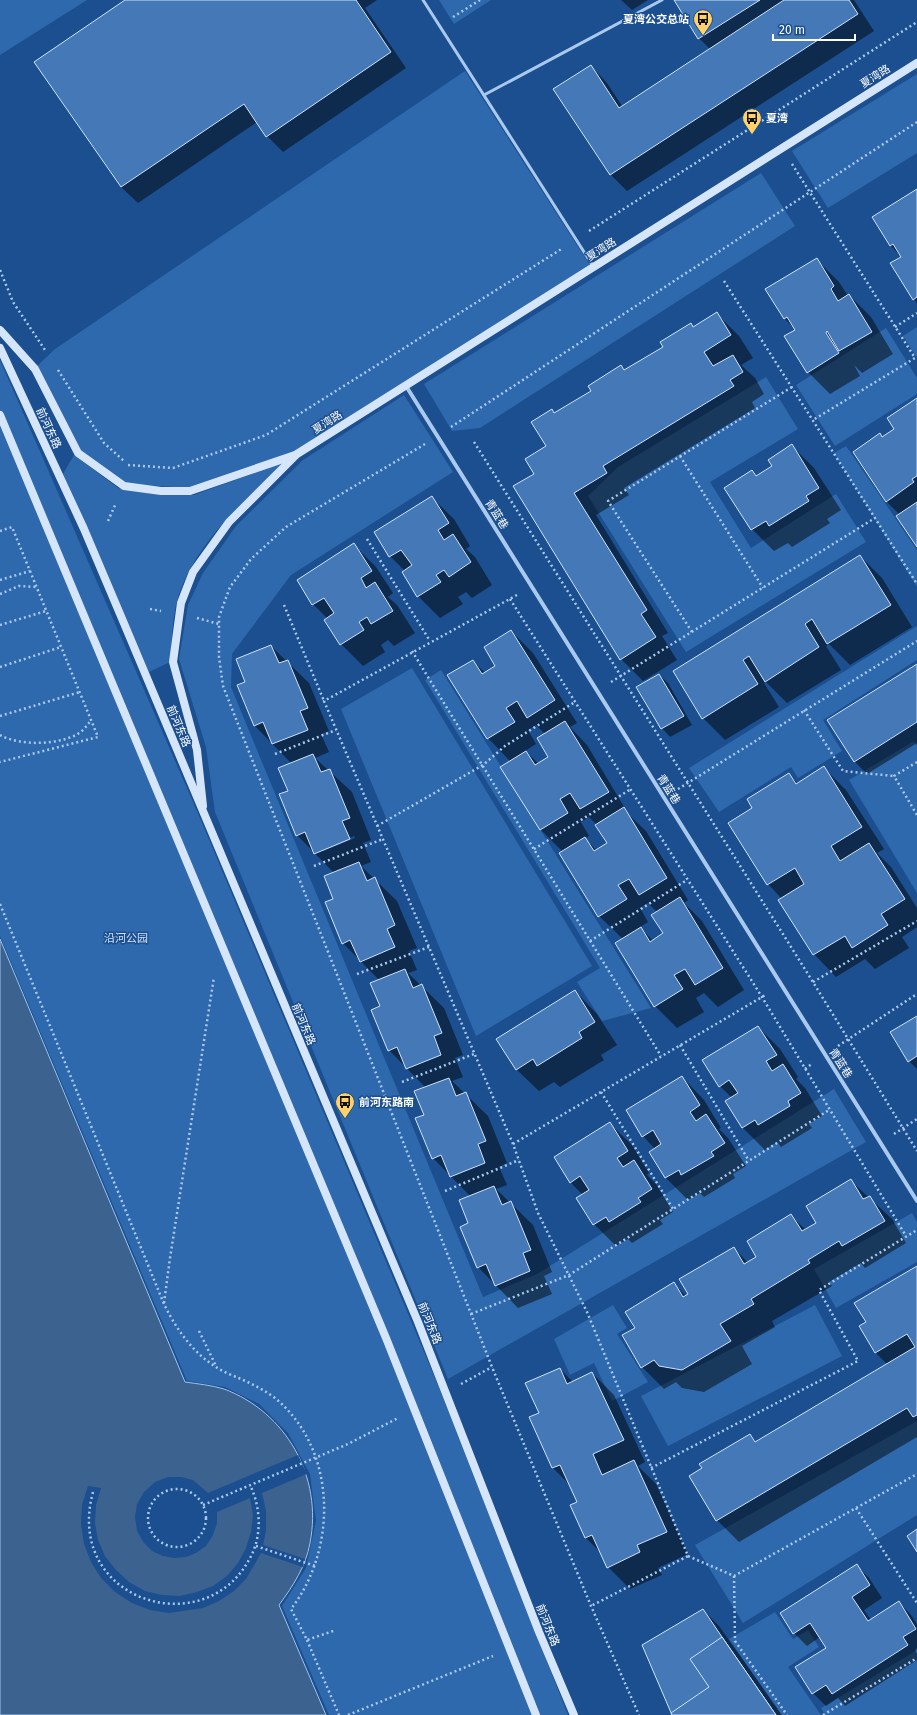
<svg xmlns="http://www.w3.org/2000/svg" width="917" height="1715" font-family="'Fira Sans','Noto Sans SC',sans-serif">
<rect width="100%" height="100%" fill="#1b4f8f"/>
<g fill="#2e69ad">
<polygon points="0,0 87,0 0,55"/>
<polygon points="439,0 491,0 454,24"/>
<polygon points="465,71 591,267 295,452 190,488 125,484 79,451 36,367 55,349"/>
<polygon points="917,74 917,153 828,208 792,151"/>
<polygon points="761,173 795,226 480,428 452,431 424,384"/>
<polygon points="917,327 917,358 903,336"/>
<polygon points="886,328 917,378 917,394 835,446 796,385"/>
<polygon points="0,360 200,818 440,1390 568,1715 329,1715 282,1606 306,1568 316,1521 310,1474 288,1433 259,1404 225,1387 187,1381 0,936"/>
<polygon points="766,377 798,429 710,482 751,548 836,494 866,542 686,652 588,496 618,467"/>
<polygon points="404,395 453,472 291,575 232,654 231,687 483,1297 537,1274 834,1089 866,1142 448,1379 215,812 206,747 179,659 188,605 203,573 236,526 303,460"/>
<polygon points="846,446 917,550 917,587 834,453"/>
<path d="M74,455L118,488L161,495H194L285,462C243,502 194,543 177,601C172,620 172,642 170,662L149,672L63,474Z"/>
<polygon points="917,626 917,660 823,720 842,751 798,778 791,767 719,812 689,768"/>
<polygon points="412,668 592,966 476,1036 341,709"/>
<polygon points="441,670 651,1008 602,1021 577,982 600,968 425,680"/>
<polygon points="914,741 917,746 917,893 849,780"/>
<polygon points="912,1213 917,1222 917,1262 836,1308 814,1269"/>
<polygon points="613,1305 627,1328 617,1334 648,1382 612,1401 594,1363 570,1375 554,1339"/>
<polygon points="815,1305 842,1356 668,1446 641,1396"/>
<polygon points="917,1421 917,1515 743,1623 695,1545"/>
<polygon points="775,1612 793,1639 808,1630 819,1647 788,1667 821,1715 781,1715 729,1639"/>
<polygon points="917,1650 917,1715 825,1715 821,1708"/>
</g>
<path fill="#3c6290" stroke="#9cc4f0" d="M0,939L185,1382C198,1384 211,1385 224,1389C286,1412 323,1477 310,1543C306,1566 293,1586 279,1605L326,1715H0Z"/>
<polygon fill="#1b4f8f" points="298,1455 307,1474 262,1493 266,1511 266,1531 263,1545 305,1559 303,1567 261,1553 246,1579 234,1591 219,1601 203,1608 169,1613 150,1610 132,1603 115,1592 101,1578 91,1562 84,1544 81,1524 82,1505 88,1486 101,1488 96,1505 95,1523 98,1540 105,1556 116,1570 129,1582 145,1591 162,1595 180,1596 197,1592 213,1586 227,1576 238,1563 246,1548 251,1532 253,1515 250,1498 217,1512 217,1523 213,1535 206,1546 196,1553 186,1557 174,1558 163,1556 152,1551 144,1543 137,1531 135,1517 137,1504 144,1492 155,1482 168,1477 181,1477 193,1480 208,1493"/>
<g fill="#0007" fill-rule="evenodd">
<polygon points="126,0 377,0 365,8 406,68 283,152 267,136 257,122 138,203 121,187 35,62"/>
<polygon points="621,0 648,0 632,10"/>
<polygon points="675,0 854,0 874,31 627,191 611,175 555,90 591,66 607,83 622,106 710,49 699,38"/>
<polygon points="917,190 917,303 914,299 902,258 891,246 873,217"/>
<polygon points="817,260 839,282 848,296 849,295 871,317 893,354 862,373 854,365 860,376 830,394 808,372 796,330 784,318"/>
<polygon points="717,314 739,336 753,358 741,365 755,378 764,394 752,402 755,408 624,488 629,495 596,515 668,633 662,636 677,660 643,681 621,659 535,474 548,447 552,410 555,413 592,391 621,366 626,371"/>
<polygon points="917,399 917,545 900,515 886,501 883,438 896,430"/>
<polygon points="792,446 814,468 841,510 827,519 830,523 792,547 788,543 774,551 752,529 752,471 757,476 773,466"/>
<polygon points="431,497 454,519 470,546 466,549 475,557 492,585 472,598 466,592 458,597 463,604 440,618 418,596 405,571 390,556"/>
<polygon points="354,545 376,567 393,593 388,597 397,605 415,633 394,646 388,640 381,645 385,652 363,666 341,644 328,619 313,604"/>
<polygon points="860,556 882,578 912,627 850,665 829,644 826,646 841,670 787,703 766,682 764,683 779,707 725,740 703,718 674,671"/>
<path d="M511,631L533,653L577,723L570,727L587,745L629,815L646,831L688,900L684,903L702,921L744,990L718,1007L704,993L696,998L704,1012L677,1028L655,1006L623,939L599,916L563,852L541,830L502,767L511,762L488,738L473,661L485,673L497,666ZM536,725L545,734L550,757L539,764L525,751L536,744L528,730ZM589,817L597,825L608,844L597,851L585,838L589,836L581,822ZM648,903L657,912L664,934L653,941L640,927L648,922L640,908Z"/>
<path d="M271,646L309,683L329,731L321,734L329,752L315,758L352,792L371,840L363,843L371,862L361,866L397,901L417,948L409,951L417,970L408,973L444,1008L463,1055L455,1058L463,1077L452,1081L488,1116L507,1163L499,1167L507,1185L496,1189L533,1225L552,1272L544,1276L552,1294L518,1308L478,1267L470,1224L471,1197L433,1158L425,1115L426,1088L389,1050L381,1007L380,981L343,943L335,900L334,873L297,835L289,792L292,764L255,726L247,682ZM354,836L355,838L323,851L322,850Z"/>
<polygon points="917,665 917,743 867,774 854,761"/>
<polygon points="659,675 668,683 692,725 670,737 662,728 638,687"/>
<polygon points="824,768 846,790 884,849 877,853 891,867 917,908 917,927 902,937 909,948 875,969 865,959 836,977 814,954 782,899 768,884 753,808 789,774 798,784"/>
<polygon points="575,991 597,1014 617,1045 601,1055 604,1060 560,1087 554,1082 539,1091 516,1069"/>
<polygon points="917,1017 917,1069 909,1061"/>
<polygon points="758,1027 780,1049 798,1077 796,1079 805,1088 822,1116 809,1124 812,1128 781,1147 777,1142 765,1150 742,1127 732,1098 720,1086"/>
<polygon points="682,1077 704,1100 721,1128 719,1129 728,1138 746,1166 733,1174 735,1178 704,1197 700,1193 688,1200 666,1178 650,1152 655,1149 643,1136"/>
<polygon points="609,1123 632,1145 649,1173 647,1175 656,1184 673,1212 660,1220 663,1224 632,1243 628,1239 616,1246 594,1224 583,1195 570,1182"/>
<polygon points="851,1181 892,1219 906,1243 865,1268 861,1263 829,1282 832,1286 772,1321 775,1327 742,1346 752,1364 704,1392 682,1388 676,1382 664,1389 642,1367 636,1328 674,1284 686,1296 734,1248 748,1263 758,1257 791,1216 806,1230 818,1223"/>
<polygon points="917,1268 917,1437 739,1542 717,1520 750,1435 757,1443 888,1365 876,1353 860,1327 867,1322"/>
<polygon points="560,1369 573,1382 592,1373 614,1395 645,1462 638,1466 656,1484 688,1554 658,1568 662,1575 630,1589 608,1567 602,1554 586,1538 571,1506 579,1503 570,1485 553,1468 530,1418 540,1413"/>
<polygon points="857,1566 869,1578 882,1598 864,1610 871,1620 899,1602 911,1615 917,1624 917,1648 915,1650 917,1654 917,1660 845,1706 838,1698 826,1706 813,1693 827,1648 820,1637 807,1646 794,1633 781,1613"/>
<polygon points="703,1610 719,1626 782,1715 673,1715"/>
</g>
<g fill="#4478b7" stroke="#cfe3fa">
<polygon points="125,0 356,0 391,52 266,137 244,104 121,187 34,62"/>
<polygon points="674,0 760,0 698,39"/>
<polygon points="784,0 849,0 858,14 610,175 553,89 591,65 619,108"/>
<polygon points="917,189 917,297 913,300 890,263 901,257 893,244 890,246 872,217"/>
<polygon points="817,258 834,286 831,289 838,301 849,294 872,332 839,351 827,331 826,333 839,353 807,373 784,336 795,330 787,317 784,319 765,289"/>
<polygon points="717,312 731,335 704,352 713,366 733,355 743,372 730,380 734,386 603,466 607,473 574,493 647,610 641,614 656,637 620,660 513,486 534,474 525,459 546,446 531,422 552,409 554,413 591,391 588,386 621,365 624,370 663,347 660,342 691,323 693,327"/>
<polygon points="917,398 917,476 912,479 914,482 886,502 853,452 880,433 882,437 894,429 887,418"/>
<polygon points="792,444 819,488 806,496 809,501 769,526 766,521 751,530 724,488 752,470 756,476 772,466 768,460"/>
<polygon points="432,496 449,523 438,530 444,540 453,534 471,562 449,577 444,570 436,575 441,582 417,597 402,572 412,565 401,550 389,557 374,532"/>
<polygon points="917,502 917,547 896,516"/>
<polygon points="354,543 372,571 361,578 366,588 375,582 393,611 371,624 367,617 359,622 364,630 340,645 324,620 334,613 324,598 312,605 297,580"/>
<polygon points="860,555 891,605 827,644 812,619 805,624 819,647 765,682 749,656 743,660 758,684 702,719 673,671"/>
<polygon points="511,630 555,700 527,718 517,701 506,708 515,722 487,739 447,675 473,660 482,674 495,666 484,647"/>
<polygon points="271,645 279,663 288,660 308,708 300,711 308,730 272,744 263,722 254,726 237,685 245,682 236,659"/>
<polygon points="917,664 917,722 854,762 827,720"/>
<polygon points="659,674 684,716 661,729 636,687"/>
<polygon points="565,721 609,792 580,809 570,793 560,799 568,813 540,830 500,767 526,751 535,765 548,757 537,738"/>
<polygon points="313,754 321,772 330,769 350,818 342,821 350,839 314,854 305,832 296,836 279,794 288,791 278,768"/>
<polygon points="824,766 862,827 831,846 840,861 869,843 905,899 881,914 888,925 852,948 845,936 813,955 778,900 804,884 795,868 767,885 728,823 752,808 747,799 789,773 796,784"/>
<polygon points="624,807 667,878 639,895 629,879 618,885 627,899 598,917 559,853 585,837 594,851 607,843 595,825"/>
<polygon points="359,862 367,881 375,877 395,925 387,929 395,947 360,962 350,940 342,944 325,902 333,899 324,876"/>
<polygon points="680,897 723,968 695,985 685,969 674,975 683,989 654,1007 615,943 641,927 650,942 663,933 651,915"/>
<polygon points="405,969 413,988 422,984 442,1033 434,1036 441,1055 406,1069 397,1047 388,1051 371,1010 380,1006 370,983"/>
<polygon points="575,990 595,1022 579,1032 582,1038 537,1066 533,1059 516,1070 496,1039"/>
<polygon points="917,1016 917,1056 908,1062 890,1032"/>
<polygon points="758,1026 777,1055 766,1061 772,1071 783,1064 801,1093 788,1101 790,1106 758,1125 755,1120 742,1128 725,1101 738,1093 729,1080 719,1087 702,1060"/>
<polygon points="682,1076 700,1105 690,1112 696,1121 706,1114 725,1143 711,1152 714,1156 681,1175 679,1170 665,1178 649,1152 661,1144 653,1130 642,1137 626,1110"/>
<polygon points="449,1078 456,1096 466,1092 486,1141 478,1144 485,1163 450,1177 441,1155 432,1159 415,1118 424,1115 414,1091"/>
<polygon points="610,1122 628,1151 617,1158 623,1167 634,1160 652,1189 638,1198 641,1202 609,1222 606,1217 593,1225 576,1198 589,1190 580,1176 570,1183 554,1157"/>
<polygon points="851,1179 863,1199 870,1196 885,1221 842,1246 839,1241 808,1260 810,1263 751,1299 754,1304 720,1324 731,1341 682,1370 659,1366 654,1360 641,1368 622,1335 635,1328 625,1312 674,1282 683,1297 688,1294 679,1279 734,1247 744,1264 756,1257 747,1241 791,1214 802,1231 816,1223 806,1206"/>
<polygon points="494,1186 502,1205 511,1201 531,1250 523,1253 530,1271 495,1286 486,1264 477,1268 460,1227 468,1223 459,1200"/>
<polygon points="917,1266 917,1415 913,1417 907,1408 716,1521 689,1476 702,1468 699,1464 750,1434 755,1442 915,1347 907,1334 875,1353 859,1326 866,1322 854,1303"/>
<polygon points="560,1368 567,1384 592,1372 624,1440 593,1454 602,1475 634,1460 667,1532 637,1545 640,1552 607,1568 592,1535 585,1538 570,1505 577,1502 560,1465 552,1468 529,1417 539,1413 525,1383"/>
<polygon points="917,1529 917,1552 907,1536"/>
<polygon points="857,1564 870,1585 852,1597 868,1621 899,1601 916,1629 903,1637 908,1645 832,1694 826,1685 812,1694 795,1667 826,1648 810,1623 793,1634 780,1613"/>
<polygon points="703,1609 722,1637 776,1715 672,1715 642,1645"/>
<polygon points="722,1637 776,1715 672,1715 671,1713 709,1687 690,1659"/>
</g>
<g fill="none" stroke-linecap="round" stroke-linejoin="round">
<g stroke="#a9c9ee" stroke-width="2.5" stroke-dasharray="2 3" stroke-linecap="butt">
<polyline points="453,17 480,0"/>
<polyline points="792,164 915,358 813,420"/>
<polyline points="589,231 917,22"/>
<polyline points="0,270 13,302 45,350"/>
<polyline points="724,281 917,584"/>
<polyline points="895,327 917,313"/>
<polyline points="58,370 104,443 124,461"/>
<polyline points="451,427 917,122"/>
<polyline points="474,442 813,982 917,1151"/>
<polyline points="425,444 286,527 251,559 230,587 219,617 219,657 223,686 492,1367 591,1606 639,1715"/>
<polyline points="680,456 763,588"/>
<polyline points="128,465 173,468 266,435 563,248"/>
<polyline points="108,521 116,503"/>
<polyline points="0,531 12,527 98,737 0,762"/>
<polyline points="367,539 430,641"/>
<polyline points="0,580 30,571"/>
<polyline points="0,594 19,586 36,587"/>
<polyline points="517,595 324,701 513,1144 538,1213 587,1312 688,1556 591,1606"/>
<polyline points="510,599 762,997 906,1236"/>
<polyline points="284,605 324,701"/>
<polyline points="150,609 161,611"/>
<polyline points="197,618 219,624"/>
<polyline points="0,625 46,611"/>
<polyline points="692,632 608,501 792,387"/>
<polyline points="412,651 661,1056"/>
<polyline points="0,667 61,647"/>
<polyline points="611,682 875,518"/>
<polyline points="804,710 843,771 894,776"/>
<polyline points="0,716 80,692"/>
<path d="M0,735C20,746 55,745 76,735C82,732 87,726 91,720"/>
<polyline points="275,754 336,730"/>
<polyline points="917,762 894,776 917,815"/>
<polyline points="678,789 917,641"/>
<polyline points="377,826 483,765 505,746 575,702"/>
<polyline points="534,849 631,789"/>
<polyline points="314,866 383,839"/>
<path d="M0,904L164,1304C178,1333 199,1361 229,1374C246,1381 260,1387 275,1398C337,1449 338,1548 291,1609L307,1640L336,1630"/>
<polyline points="590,941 687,880"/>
<polyline points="357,974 429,947"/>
<polyline points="813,982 917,921"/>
<polyline points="680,1045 749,1161"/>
<polyline points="838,1046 917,994"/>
<polyline points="805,1069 813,1063"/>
<polyline points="402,1082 474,1054"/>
<polyline points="601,1092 673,1209"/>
<polyline points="894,1134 917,1119"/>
<polyline points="513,1144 767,994"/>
<polyline points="445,1191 519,1160"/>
<polyline points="164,1303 170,1258 214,977"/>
<polyline points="471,1314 569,1275 829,1110"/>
<polyline points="199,1331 216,1366"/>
<polyline points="461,1384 492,1367"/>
<polyline points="651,1468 858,1361 819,1290 917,1230"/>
<circle cx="177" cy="1518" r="29"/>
<path d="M93,1492C63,1602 209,1646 252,1554C262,1533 260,1507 251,1487"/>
<polyline points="203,1505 348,1444 398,1418"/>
<polyline points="856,1508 917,1603"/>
<polyline points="256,1546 315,1566"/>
<polyline points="688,1556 734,1576 917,1474"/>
<polyline points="734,1576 735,1641 787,1715"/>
<polyline points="307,1640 339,1715"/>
<polyline points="348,1715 493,1656"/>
<polyline points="823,1715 917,1658"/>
</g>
<g stroke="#a9c9ee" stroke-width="3">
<polyline points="423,0 593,266"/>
<polyline points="484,95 662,0"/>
</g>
<polyline stroke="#a9c9ee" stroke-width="4" points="406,386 917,1201"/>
<g stroke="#d6e6fa" stroke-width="8">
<polyline points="0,330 35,369 78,453 124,486 161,491 190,491 295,455"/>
<polyline points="0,348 84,529 123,621 418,1322 539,1632 574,1715"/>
<polyline points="0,415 386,1338 536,1715"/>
<polyline points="203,806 197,750 173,662 181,603 193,572 229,522 297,454 917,63"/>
</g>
</g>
<defs>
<symbol id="bus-pin" viewBox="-11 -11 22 30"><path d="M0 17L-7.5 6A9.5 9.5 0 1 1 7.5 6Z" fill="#ffd166" stroke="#1b4f8f"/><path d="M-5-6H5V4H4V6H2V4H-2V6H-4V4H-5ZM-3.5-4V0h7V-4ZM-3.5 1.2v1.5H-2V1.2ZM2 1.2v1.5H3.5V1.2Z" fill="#111"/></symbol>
</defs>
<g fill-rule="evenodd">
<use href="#bus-pin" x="692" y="8" width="22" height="30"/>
<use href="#bus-pin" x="741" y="107" width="22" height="30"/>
<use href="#bus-pin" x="334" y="1091" width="22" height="30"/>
</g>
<g text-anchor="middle" stroke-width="3" stroke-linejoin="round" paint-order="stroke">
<g font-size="11" font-weight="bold" fill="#fff" stroke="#1b4f8f" text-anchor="start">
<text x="689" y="23" text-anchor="end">夏湾公交总站</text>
<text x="766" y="122">夏湾</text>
<text x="359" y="1106">前河东路南</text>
</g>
<g font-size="11" fill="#fff" stroke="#1b4f8f">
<text transform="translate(875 76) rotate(-32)" y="4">夏湾路</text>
<text transform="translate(601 249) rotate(-32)" y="4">夏湾路</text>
<text transform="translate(327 422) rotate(-32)" y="4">夏湾路</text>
<text transform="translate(49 428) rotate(65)" y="4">前河东路</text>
<text transform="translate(497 514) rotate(58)" y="4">青蓝巷</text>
<text transform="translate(179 726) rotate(67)" y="4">前河东路</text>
<text transform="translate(669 789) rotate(58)" y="4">青蓝巷</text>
<text transform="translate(304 1024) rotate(67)" y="4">前河东路</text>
<text transform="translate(841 1063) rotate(58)" y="4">青蓝巷</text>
<text transform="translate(430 1323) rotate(68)" y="4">前河东路</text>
<text transform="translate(548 1625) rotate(68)" y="4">前河东路</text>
</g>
<g font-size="11" fill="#cfe3fa" stroke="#1b4f8f">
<text x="126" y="942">沿河公园</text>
</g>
</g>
<path d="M773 34v6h82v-6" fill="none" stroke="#ffffff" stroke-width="2"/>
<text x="779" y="34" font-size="12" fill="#ffffff" stroke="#1b4f8f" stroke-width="3" paint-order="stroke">20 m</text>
</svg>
